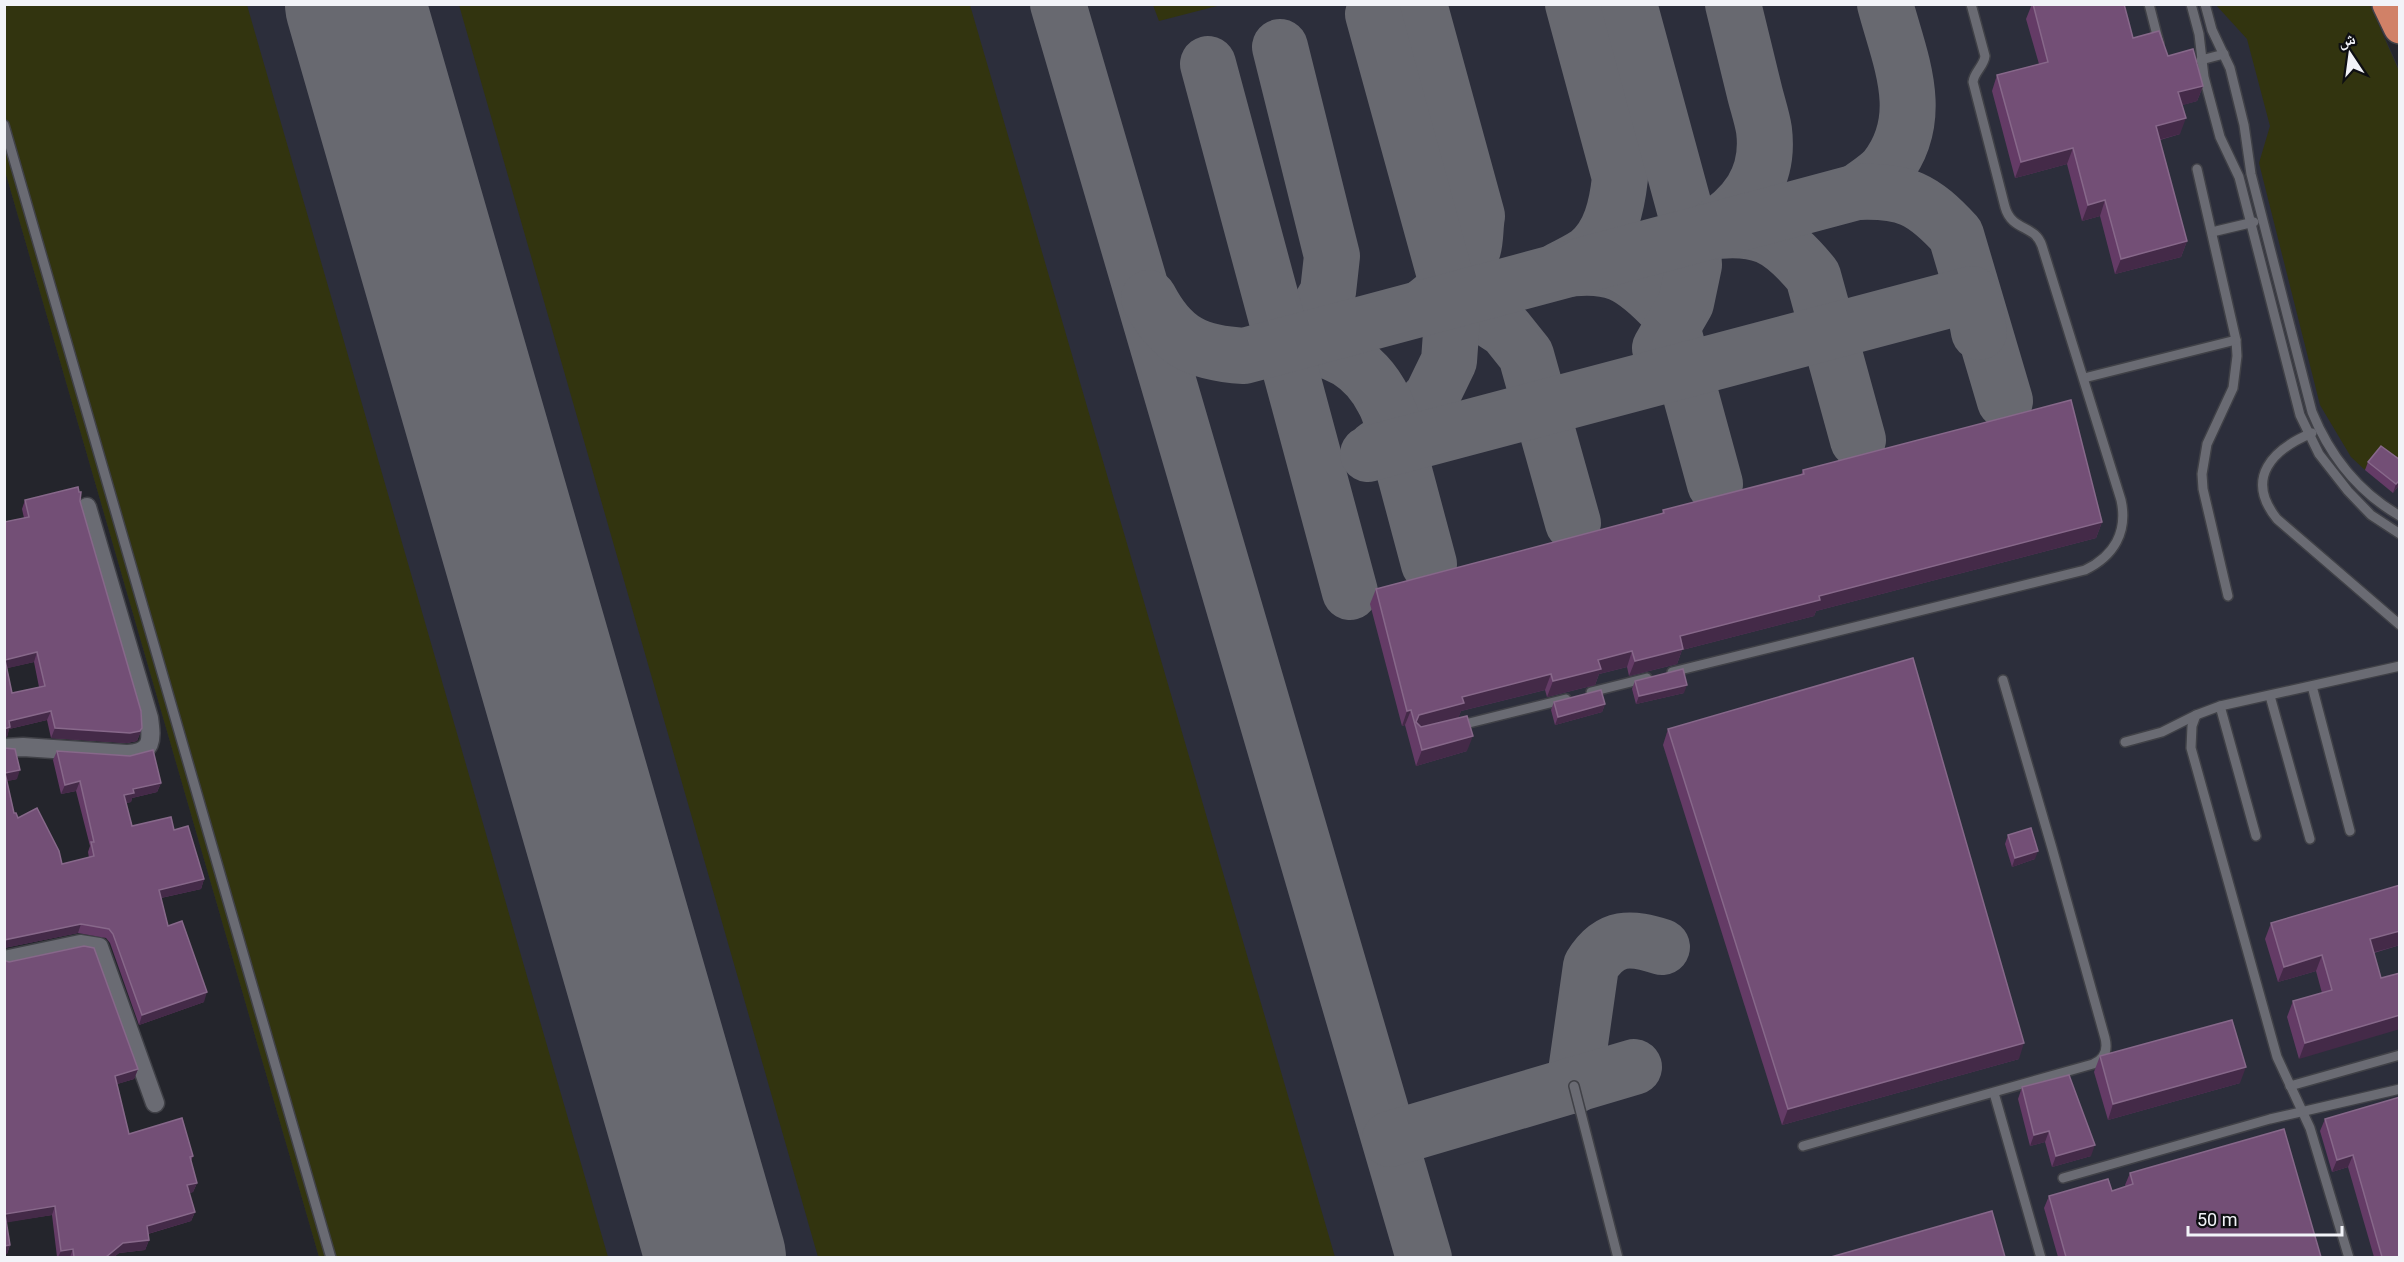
<svg xmlns="http://www.w3.org/2000/svg" width="2404" height="1262" font-family="Roboto,'Noto Naskh Arabic',sans-serif">
<rect width="100%" height="100%" fill="#24252c"/>
<polygon fill="#2c2e3b" points="5,5 2370,5 2400,71 2399,1257 319,1257 5,171"/>
<g fill="#32340f">
<polygon points="5,5 247,5 608,1257 319,1257 5,171"/>
<polygon points="459,5 970,5 1335,1257 818,1257"/>
<polygon points="1153,5 1153,4 1221,5 1159,21"/>
<polygon points="2216,5 2370,5 2399,71 2399,471 2378,454 2365,470 2351,457 2320,405 2259,163 2270,126 2247,39"/>
</g>
<g fill="none" stroke-linecap="round" stroke-linejoin="round">
<g stroke="#686970" stroke-width="56">
<polyline points="356,4 365,42"/>
<polyline points="1058,4 1424,1258"/>
<path d="M1419,4L1477,216C1475,227 1476,239 1473,249C1466,276 1442,292 1422,308L1453,305L1480,313L1506,330L1526,355L1573,523"/>
<path d="M1573,4L1620,178C1617,205 1611,236 1588,254C1579,260 1569,265 1559,270C1613,262 1631,273 1668,312L1715,484"/>
<polyline points="1629,4 1692,236 1694,265 1686,303 1660,348"/>
<path d="M1733,4C1740,33 1747,61 1754,90C1757,103 1762,117 1764,130C1770,178 1745,209 1707,232C1760,225 1780,236 1813,276L1858,440"/>
<polyline points="1373,14 1453,305 1449,361 1432,396 1395,436 1376,448"/>
<path d="M1280,47L1332,256L1328,292L1311,322L1283,346C1327,343 1364,360 1384,401C1394,419 1396,443 1402,463C1411,496 1420,530 1429,564"/>
<polyline points="1208,64 1350,592"/>
<path d="M1857,192C1866,185 1878,178 1886,169C1927,117 1900,60 1885,4"/>
<path d="M1149,298C1172,342 1197,353 1244,356L1857,192C1905,190 1923,199 1956,235L2005,401"/>
<polyline points="1368,454 1972,294 1979,332"/>
<path d="M1574,1086L1591,966C1610,935 1631,937 1662,947"/>
<polyline points="1390,1139 1634,1067"/>
</g>
<polyline stroke="#686970" stroke-width="140" points="355,4 716,1258"/>
<defs>
<g id="service">
<polyline points="2149,4 2159,43"/>
<polyline points="2191,4 2199,34 2204,77 2220,137 2239,177 2300,415 2319,454 2348,491 2371,515 2400,534"/>
<path d="M2205,4L2212,30L2230,68L2244,125L2251,174L2312,412C2330,456 2358,492 2400,516"/>
<polyline points="2201,60 2224,54"/>
<polyline points="4,125 331,1258"/>
<polyline points="2197,169 2236,340 2237,356 2233,388 2207,444 2202,474 2203,489 2228,596"/>
<polyline points="2212,232 2254,222"/>
<polyline points="2084,378 2236,340"/>
<path d="M2312,433C2273,449 2244,478 2277,519L2400,625"/>
<path d="M1672,672L2085,570C2114,556 2128,532 2121,500L2042,246C2035,224 2012,232 2005,207L1973,82C1974,72 1984,66 1985,56L1971,4"/>
<polyline points="2312,686 2350,831"/>
<polyline points="1591,692 1647,678"/>
<polyline points="2270,696 2310,839"/>
<polyline points="2220,706 2256,836"/>
<polyline points="2196,715 2192,726 2191,748 2277,1057 2310,1128 2349,1258"/>
<polyline points="1457,726 1566,699"/>
<polyline points="2125,742 2162,732 2196,715 2220,706 2400,666"/>
<polyline points="1574,1086 1618,1258"/>
<polyline points="2290,1086 2400,1055"/>
<polyline points="1994,1093 2041,1258"/>
<path d="M1803,1146L2093,1064C2105,1059 2108,1050 2105,1038L2052,848L2003,680"/>
<polyline points="2063,1178 2270,1119 2400,1089"/>
</g>
<g id="minor">
<path d="M4,748L23,747L127,754C153,753 152,740 149,718L87,507"/>
<polyline points="4,960 80,944 99,947 155,1103"/>
</g>
<polyline id="motorway" points="2389,4 2400,27"/>
</defs>
<use href="#service" stroke="#404147" stroke-width="12"/>
<use href="#minor" stroke="#404147" stroke-width="21"/>
<use href="#motorway" stroke="#404147" stroke-width="36"/>
<use href="#service" stroke="#6a6b73" stroke-width="9"/>
<use href="#minor" stroke="#6a6b73" stroke-width="18"/>
<use href="#motorway" stroke="#d18167" stroke-width="33"/>
</g>
<g fill="#643b66" fill-rule="evenodd">
<polygon points="2032,4 2124,4 2133,38 2168,56 2203,86 2197,101 2182,105 2180,134 2160,140 2187,241 2181,257 2115,274 2100,216 2082,221 2067,164 2015,178 1992,91 1997,75 2039,64 2026,19"/>
<polygon points="2400,460 2400,484 2393,493 2365,470 2368,462"/>
<polygon points="1803,470 2102,522 2096,538 1816,611 1814,616 1682,650 1677,664 1629,676 1627,667 1599,674 1595,685 1547,697 1545,690 1461,711 1458,718 1467,751 1416,766 1405,725 1402,726 1370,604 1376,589 1662,514 1663,510 1801,475"/>
<path d="M25,500L80,501L142,728L137,741L127,743L51,738L47,720L9,729L7,737L4,522L24,518L22,509ZM34,662L39,687L12,693L7,668Z"/>
<polygon points="1635,681 1684,693 1636,704 1632,689"/>
<polygon points="1554,702 1605,704 1602,712 1555,725 1551,710"/>
<polygon points="1668,729 2019,1059 1782,1125 1663,745"/>
<polygon points="4,748 17,779 7,781 14,813 62,864 89,858 88,852 90,846 76,791 61,794 53,760 57,751 161,783 157,792 132,798 131,802 126,803 132,826 174,830 204,879 201,889 161,898 168,926 204,1002 139,1025 110,943 106,938 78,933 4,948"/>
<polygon points="2008,835 2035,859 2012,867 2005,844"/>
<polygon points="2400,885 2400,945 2374,953 2299,1059 2287,1017 2293,1001 2322,993 2316,971 2278,982 2265,939 2271,923"/>
<polygon points="84,946 94,948 138,1069 134,1079 117,1084 129,1134 182,1118 193,1156 191,1161 197,1183 193,1192 189,1193 195,1212 191,1221 148,1234 149,1240 145,1250 119,1253 114,1257 57,1257 52,1215 6,1222 10,1245 7,1254 4,1254 4,960 9,962"/>
<polygon points="2100,1056 2240,1083 2108,1120 2094,1072"/>
<polygon points="2022,1087 2091,1156 2052,1167 2045,1142 2030,1146 2018,1099"/>
<polygon points="2400,1097 2400,1257 2374,1257 2348,1167 2332,1172 2320,1131 2325,1119"/>
<polygon points="2130,1173 2321,1257 2058,1257 2044,1208 2049,1196 2112,1191 2126,1187 2125,1185"/>
</g>
<g fill="#442a48">
<polygon points="2203,86 2197,101 2173,108 2178,92"/>
<polygon points="2186,118 2180,134 2151,142 2156,126"/>
<polygon points="2073,148 2067,164 2015,178 2021,162"/>
<polygon points="2105,200 2100,216 2082,221 2088,205"/>
<polygon points="2187,241 2181,257 2115,274 2121,259"/>
<polygon points="2400,480 2400,484 2393,493 2396,484"/>
<polygon points="2102,522 2096,538 1816,611 1814,616 1682,650 1677,664 1629,676 1635,661 1680,636 1819,596"/>
<polygon points="1632,651 1627,667 1599,674 1595,685 1547,697 1553,681 1598,660"/>
<polygon points="37,652 34,662 4,669 5,660"/>
<polygon points="1551,674 1545,690 1461,711 1458,719 1416,730 1415,725 1419,715 1462,697"/>
<polygon points="1687,685 1684,693 1636,704 1639,696"/>
<polygon points="1605,704 1602,712 1555,725 1558,717"/>
<polygon points="1411,710 1405,725 1402,726 1407,711"/>
<polygon points="51,711 47,720 9,729 7,737 4,737 4,729 9,721"/>
<polygon points="55,728 142,728 137,741 127,743 51,738"/>
<polygon points="1473,736 1467,751 1416,766 1422,750"/>
<polygon points="20,770 17,779 4,782 5,773"/>
<polygon points="80,781 76,791 61,794 65,785"/>
<polygon points="161,783 157,792 132,798 131,802 121,804 124,795 133,789"/>
<polygon points="2038,851 2035,859 2012,867 2015,858"/>
<polygon points="204,879 201,889 156,899 159,890"/>
<polygon points="81,924 78,933 4,948 4,940"/>
<polygon points="2400,931 2400,945 2364,955 2370,939"/>
<polygon points="2322,955 2316,971 2278,982 2284,967"/>
<polygon points="207,992 204,1002 139,1025 142,1015"/>
<polygon points="2400,1015 2400,1029 2299,1059 2305,1043"/>
<polygon points="2024,1043 2019,1059 1782,1125 1788,1109"/>
<polygon points="2246,1067 2240,1083 2108,1120 2113,1104"/>
<polygon points="138,1069 134,1079 111,1086 115,1076"/>
<polygon points="2049,1131 2045,1142 2030,1146 2034,1135"/>
<polygon points="2095,1145 2091,1156 2052,1167 2056,1156"/>
<polygon points="2353,1155 2348,1167 2332,1172 2337,1160"/>
<polygon points="197,1183 193,1192 184,1195 187,1185"/>
<polygon points="55,1206 52,1215 4,1223 5,1214"/>
<polygon points="195,1212 191,1221 144,1235 147,1226"/>
<polygon points="149,1240 145,1250 119,1253 114,1257 106,1257 123,1243"/>
<polygon points="10,1245 7,1254 4,1254 4,1246"/>
<polygon points="73,1249 70,1257 58,1257 61,1251"/>
</g>
<g fill="#734f76" stroke="#87688a" stroke-width="1.5" fill-rule="evenodd">
<polygon points="2033,4 2124,4 2133,38 2159,31 2168,56 2193,49 2203,86 2178,92 2186,118 2156,126 2187,241 2121,259 2105,200 2088,205 2073,148 2021,162 1997,75 2048,62"/>
<polygon points="2071,400 2102,522 1819,596 1820,600 1680,636 1683,649 1635,661 1632,651 1598,660 1601,669 1553,681 1551,674 1462,697 1464,703 1419,715 1416,722 1421,727 1467,716 1473,736 1422,750 1411,710 1407,711 1376,589 1664,513 1663,510 1804,474 1803,470"/>
<polygon points="2381,446 2400,460 2400,480 2396,484 2368,462"/>
<path d="M78,487L79,492H81L80,501L141,711L142,728L140,731L130,733L55,728L51,711L9,721L10,727L4,729V522L29,517L25,500ZM37,652L45,686L12,693L5,660Z"/>
<polygon points="1913,658 2024,1043 1788,1109 1668,729"/>
<polygon points="1683,669 1687,685 1639,696 1635,681"/>
<polygon points="1601,690 1605,704 1558,717 1554,702"/>
<polygon points="4,748 15,749 20,770 5,773 14,813 16,813 18,818 37,808 59,851 62,864 94,856 91,842 94,842 80,781 65,785 57,751 130,756 153,750 161,783 133,789 134,793 124,795 132,826 171,817 174,830 188,826 204,879 159,890 168,926 182,921 207,992 142,1015 113,934 109,929 81,924 4,940"/>
<polygon points="2031,828 2038,851 2015,858 2008,835"/>
<polygon points="2400,885 2400,931 2370,939 2381,978 2400,973 2400,1015 2305,1043 2293,1001 2332,990 2322,955 2284,967 2271,923"/>
<polygon points="84,946 94,948 138,1069 115,1076 129,1134 182,1118 193,1156 190,1157 197,1183 187,1185 195,1212 147,1226 149,1240 123,1243 106,1257 74,1257 73,1249 61,1251 55,1206 5,1214 10,1245 4,1246 4,960 9,962"/>
<polygon points="2232,1020 2246,1067 2113,1104 2100,1056"/>
<polygon points="2069,1075 2095,1145 2056,1156 2049,1131 2034,1135 2022,1087"/>
<polygon points="2400,1097 2400,1257 2382,1257 2353,1155 2337,1160 2325,1119"/>
<polygon points="2284,1129 2321,1257 2066,1257 2049,1196 2108,1179 2112,1191 2133,1184 2130,1173"/>
<polygon points="1992,1211 2005,1257 1831,1257"/>
</g>
<rect width="2404" height="1262" fill="none" stroke="#f2f3f8" stroke-width="12"/>
<g transform="translate(2350 54) rotate(347)" stroke="#0e0f12" stroke-width="4.5" paint-order="stroke">
<path d="M0-4.5L10 22L0 15L-10 22Z" fill="#f2f3f8"/>
<text y="-9" font-size="16" font-weight="bold" text-anchor="middle" fill="#f2f3f8">ش</text>
</g>
<path d="M2188 1226v9h154v-9" fill="none" stroke="#f2f3f8" stroke-width="3"/>
<text x="2197" y="1226" font-size="18" fill="#f2f3f8" stroke="#0e0f12" stroke-width="4.5" paint-order="stroke">50 m</text>
</svg>
